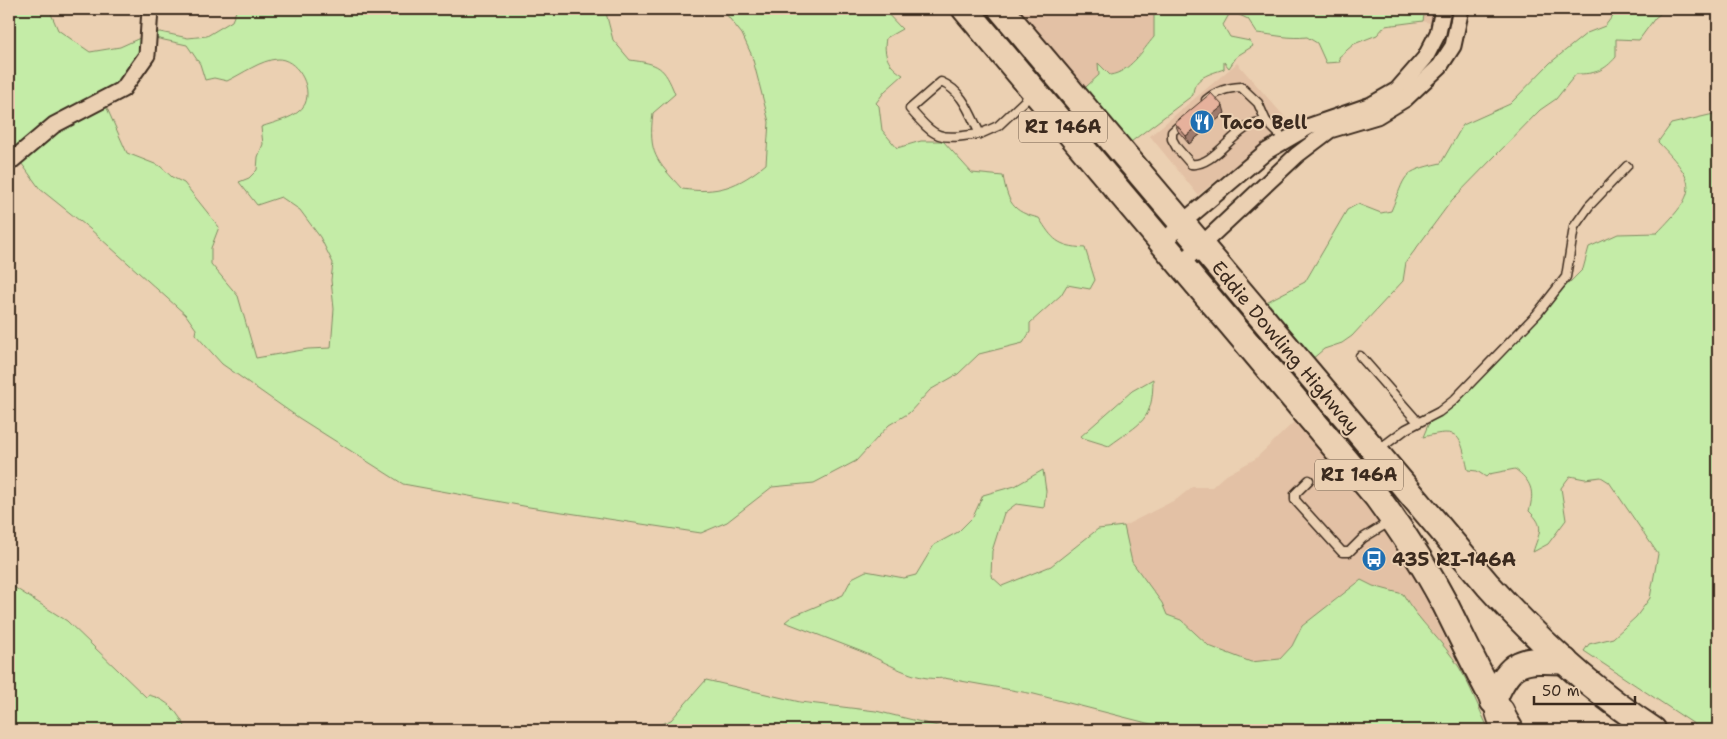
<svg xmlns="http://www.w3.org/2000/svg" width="1727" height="739" font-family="'Shantell Sans',sans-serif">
<rect width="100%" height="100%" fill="#ebd0b2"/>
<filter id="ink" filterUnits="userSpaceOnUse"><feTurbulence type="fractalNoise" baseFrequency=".02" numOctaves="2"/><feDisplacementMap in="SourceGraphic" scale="10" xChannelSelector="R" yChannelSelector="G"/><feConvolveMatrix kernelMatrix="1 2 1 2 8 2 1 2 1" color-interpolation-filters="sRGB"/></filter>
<g filter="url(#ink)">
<g fill="#e3c1a5">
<polygon points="1000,9 1154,9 1154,37 1130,65 1118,74 1110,75 1099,64 1099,75 1075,97"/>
<polygon points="1425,9 1482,9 1460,19 1451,30 1423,21"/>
<polygon points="1237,63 1290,123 1198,195 1150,136"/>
<polygon points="1295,421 1389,534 1411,566 1458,666 1429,628 1414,613 1403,594 1373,586 1361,580 1302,626 1292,646 1280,659 1251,662 1209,646 1181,620 1167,615 1162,603 1132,562 1124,526 1177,499 1192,487 1212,487 1223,477 1255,459"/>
</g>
<g fill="#c4eca7" stroke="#808b62" fill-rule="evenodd">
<path d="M9,9H49L58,30L90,52L120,47L151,33L160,32L188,38L207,36L232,21L237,9H605L613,40L630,60C659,64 664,66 675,94L653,113C648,154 656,160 682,189C718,194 738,187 766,164L769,122L752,56L742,34L722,9H883L902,29L886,38C883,55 888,66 903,75L885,91L876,103L879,106L882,130L897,148L921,141H943L972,173L1003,176C1008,202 1012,212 1039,218C1053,240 1057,246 1085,248L1095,280L1090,289L1067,285L1061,295L1030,323V332L1023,343L979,354L958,374L930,390L909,413L889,425L856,461L814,483L772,487L727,522L701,533L529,507L403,484L299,418L222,364L195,334L196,329L186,315L90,229L40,189L9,146ZM155,38L187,45L200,64L205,80L214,78L227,81C242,74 261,60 277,59C296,58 313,86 305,104C298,118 274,122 261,127L263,144L258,157L257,170L249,178L239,182L257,205L281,197L300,210L320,237L333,263L331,280L334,309L331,348L308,349L256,358L238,296L211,264V248L219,227L184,183L172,177L160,166L127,153L106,106Z"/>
<path d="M1154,9H1425L1423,21L1385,26L1377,35L1354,44L1339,57L1340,62L1326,63L1317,43L1307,37C1289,39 1275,35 1257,33L1248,19L1231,11L1223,25L1230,37L1250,41L1253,46L1237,56L1229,68L1224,62V69C1210,74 1193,77 1193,95L1119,151L1075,97L1099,75L1098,63L1110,75C1130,72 1142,51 1154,37Z"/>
<path d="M1618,9H1666L1655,18L1639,40L1616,39V57C1604,71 1595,74 1576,74L1556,99L1540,110L1452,200L1406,262L1403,281L1352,336L1342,343L1324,349L1280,386L1239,316L1305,282L1347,210L1358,204L1381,213L1391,211C1407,174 1400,172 1441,163L1463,125L1510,104L1550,63L1587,33L1605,26Z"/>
<path d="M1718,113V730H1703L1584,651L1589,644L1613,638L1636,617L1650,598L1658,554L1609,482L1601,477L1585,479L1570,476L1561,488L1566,520L1548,544L1533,552C1539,532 1546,527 1529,511C1535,491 1531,481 1515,469L1489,474L1486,477L1477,471L1468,470C1460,435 1461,427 1423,437L1428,425L1583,269L1589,247L1618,234L1657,233C1697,192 1699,184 1658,142L1671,124Z"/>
<path d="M1153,379C1153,422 1141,422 1109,446L1080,437L1132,391Z"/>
<path d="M1043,470L1046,491L1044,508L1016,504L1004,513L992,551L991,576L1002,586L1051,566L1098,529L1124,526L1132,562L1162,603L1167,615L1181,620L1209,646L1251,662L1280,659L1292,646L1302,626L1361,580L1373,586L1403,594C1418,621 1443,641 1459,667C1471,687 1479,709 1489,730H1174L1034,694L944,678C913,682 888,662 860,651C835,641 810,632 785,622L791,617L843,595L852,578L866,571L904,578L916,575L934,545L958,532L973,517L983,495L1015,486Z"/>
<path d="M9,584L67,621L146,697L149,695C169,700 178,713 187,730H9Z"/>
<polygon points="706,680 800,702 876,711 954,730 647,730 671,720"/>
</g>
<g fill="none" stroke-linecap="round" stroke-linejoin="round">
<defs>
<g id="lane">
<path d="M1206,100C1217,91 1227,88 1241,87L1258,103L1266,121"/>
<path d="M1183,122L1172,132V139L1177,148L1191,164C1217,167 1235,122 1266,121L1285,140"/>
<path d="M980,134C939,139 938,141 910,109L941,82C963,91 970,114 980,134L998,126L1033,93"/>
<polyline points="1360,356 1418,422"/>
<polyline points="1378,450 1406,429 1439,412 1453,401 1537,314 1566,277 1574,227 1589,206 1627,166"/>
<polyline points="1309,480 1295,494 1295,500 1342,552 1349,552 1363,538 1391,521"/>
</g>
<g id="street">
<polyline points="9,163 54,125 123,89 147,55 150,9"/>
<polyline points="1162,244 1183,222 1267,151 1310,126 1371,105 1397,90 1425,58 1438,33 1443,9"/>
<polyline points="1181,264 1297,155 1330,130 1377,116 1405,99 1440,66 1453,46 1461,9"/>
</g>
<g id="primary">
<path d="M965,9L1377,497C1402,531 1425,566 1445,604C1466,646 1486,689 1510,729"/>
<path d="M1001,9L1488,585C1537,639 1592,690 1653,730"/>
<path d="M1493,701C1511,659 1521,659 1565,661"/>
</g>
<polyline id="highway" points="1500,712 1506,730"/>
</defs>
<use href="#lane" stroke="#3b2a1e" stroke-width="11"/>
<use href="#street" stroke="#3b2a1e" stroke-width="19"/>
<use href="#primary" stroke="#3b2a1e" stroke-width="29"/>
<use href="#highway" stroke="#3b2a1e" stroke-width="31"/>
<use href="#lane" stroke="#ebd0b2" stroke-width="8"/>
<use href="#street" stroke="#ebd0b2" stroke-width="15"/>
<use href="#primary" stroke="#ebd0b2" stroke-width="25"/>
<use href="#highway" stroke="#ebd0b2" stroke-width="28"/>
</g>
<polygon fill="#c69886" stroke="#3b2a1e" points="1225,113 1189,144 1178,131 1175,123"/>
<polygon fill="#a17c6d" stroke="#3b2a1e" points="1223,106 1225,113 1189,144 1186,136"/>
<polygon fill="#e6b19c" stroke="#3b2a1e" points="1211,93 1223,106 1186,136 1175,123"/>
</g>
<defs>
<symbol id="restaurant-disc" viewBox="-11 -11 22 22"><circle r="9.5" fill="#1f6fb2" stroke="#ebd0b2"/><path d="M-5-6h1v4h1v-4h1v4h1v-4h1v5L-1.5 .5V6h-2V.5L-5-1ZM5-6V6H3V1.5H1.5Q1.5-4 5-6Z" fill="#fff"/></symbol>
<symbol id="bus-disc" viewBox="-11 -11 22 22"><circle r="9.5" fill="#1f6fb2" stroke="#ebd0b2"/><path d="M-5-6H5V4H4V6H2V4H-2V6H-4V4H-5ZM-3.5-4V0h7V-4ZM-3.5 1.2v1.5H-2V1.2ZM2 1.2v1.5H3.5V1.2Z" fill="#fff"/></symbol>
</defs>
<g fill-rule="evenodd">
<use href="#restaurant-disc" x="1188" y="108" width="28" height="28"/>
<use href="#bus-disc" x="1360" y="545" width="28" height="28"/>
</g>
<g text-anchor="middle" stroke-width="4" stroke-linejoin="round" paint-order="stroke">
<g fill="#ebd0b2" stroke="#705c4a" stroke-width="1">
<rect x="1019" y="111.5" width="88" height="31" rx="4"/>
<rect x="1315" y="459.5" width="88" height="31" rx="4"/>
</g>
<g font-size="18" font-weight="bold" fill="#3b2a1e">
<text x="1063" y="133">RI 146A</text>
<text x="1359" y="481">RI 146A</text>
</g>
<g font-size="19" font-weight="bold" fill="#3b2a1e" stroke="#ebd0b2" text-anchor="start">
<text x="1220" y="129">Taco Bell</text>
<text x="1392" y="566">435 RI-146A</text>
</g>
<g font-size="19" fill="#3b2a1e" stroke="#ebd0b2">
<text transform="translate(1286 347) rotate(50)" y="7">Eddie Dowling Highway</text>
</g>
</g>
<rect width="1727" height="739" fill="none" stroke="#ebd0b2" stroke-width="30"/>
<rect x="15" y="15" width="1697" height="709" fill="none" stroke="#3b2a1e" stroke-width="2" filter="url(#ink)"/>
<path d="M1534 696v8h101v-8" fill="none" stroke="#3b2a1e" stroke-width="2.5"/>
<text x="1542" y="696" font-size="15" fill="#3b2a1e" stroke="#ebd0b2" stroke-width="4" paint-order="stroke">50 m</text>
</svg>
